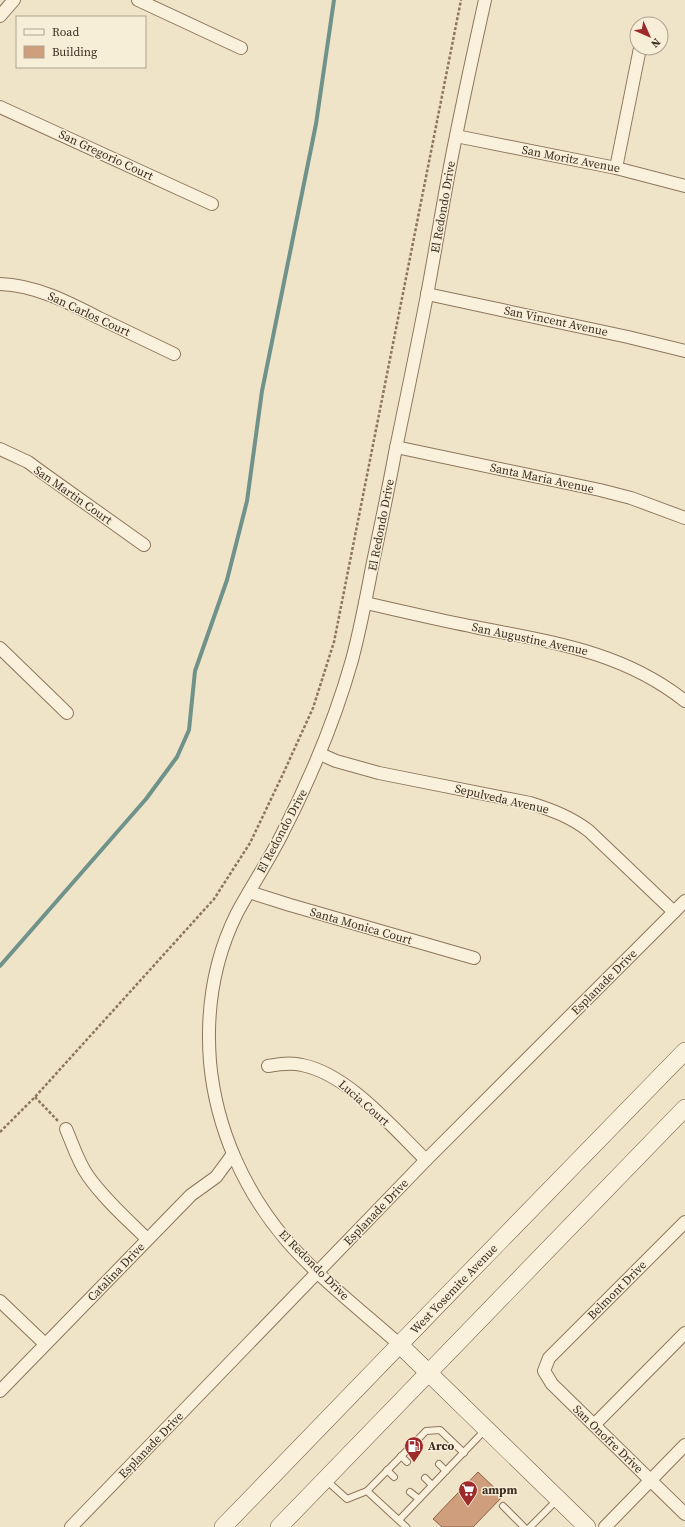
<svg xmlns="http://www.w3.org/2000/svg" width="685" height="1527" font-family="'Source Serif 4',serif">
<rect width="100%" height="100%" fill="#f0e4c8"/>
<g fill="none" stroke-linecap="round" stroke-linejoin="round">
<polyline stroke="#6f938a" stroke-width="4" points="0,966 146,799 177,757 189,730 195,671 227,580 247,501 262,391 316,124 334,0"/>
</g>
<polygon fill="#cf9f7d" stroke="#8d5f41" points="478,1472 503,1496 473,1527 442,1527 433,1519"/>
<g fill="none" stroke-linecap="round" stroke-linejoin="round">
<defs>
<g id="lane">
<polyline points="401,1456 407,1462"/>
<polyline points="439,1464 446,1471"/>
<polyline points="387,1470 394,1477"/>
<polyline points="425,1478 432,1485"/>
<polyline points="326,1480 347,1499 367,1491 406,1527"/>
<polyline points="367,1491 426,1431 440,1430 464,1453"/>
<polyline points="410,1492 419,1499"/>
<polyline points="503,1506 524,1527"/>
<polyline points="399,1520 485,1430"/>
<polyline points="530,1527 557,1500"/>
</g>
<g id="street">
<polyline points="138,0 241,48"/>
<polyline points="0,16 14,0"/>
<polyline points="0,107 212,204"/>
<polyline points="456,136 616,168 685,186"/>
<polyline points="616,168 640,48"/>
<path d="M0,284C35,285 68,302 99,318C124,330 149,342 174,354"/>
<polyline points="427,294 628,337 685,351"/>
<polyline points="396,447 600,490 631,498 685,518"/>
<polyline points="0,449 28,462 43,473 144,545"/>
<path d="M365,603C402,611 438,620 475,627C551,642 622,651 685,701"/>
<polyline points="0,648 67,713"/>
<path d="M320,754L336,761L379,773L530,803C552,810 571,817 589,831L674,912"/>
<polyline points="249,892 290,905 474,958"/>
<path d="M268,1066C279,1064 291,1062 302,1065C348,1074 393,1128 426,1160"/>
<path d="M66,1129C73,1145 78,1162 88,1176C105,1200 127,1219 147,1239"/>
<polyline points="685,1222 549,1358 544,1371 552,1384 685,1514"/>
<polyline points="0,1301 45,1344"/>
<path d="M400,1345C362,1311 320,1279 287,1241C244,1191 216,1128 210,1062C206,1011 214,959 237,913C252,885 270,859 284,830C312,775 335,720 352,660C360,630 366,599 372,567C380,529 388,491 395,453C406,400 417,347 427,295C437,242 445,189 456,136C465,91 475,45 485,0"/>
<polyline points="0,1391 191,1195 216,1177 233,1154"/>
<polyline points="594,1425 685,1333"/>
<polyline points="71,1527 426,1160 685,901"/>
<polyline points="605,1527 685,1445"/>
</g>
<g id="secondary">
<polyline points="400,1345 587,1527"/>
<path d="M223,1527C377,1368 530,1209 685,1051"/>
<polyline points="279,1527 685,1108"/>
</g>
</defs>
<use href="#lane" stroke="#8d765c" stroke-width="8"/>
<use href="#street" stroke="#8d765c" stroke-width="14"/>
<use href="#secondary" stroke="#6f573f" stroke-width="18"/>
<g stroke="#8d765c" stroke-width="2.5" stroke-dasharray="3 2" stroke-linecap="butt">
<polyline points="35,1097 59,1122"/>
<polyline points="0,1132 35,1097 214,899 250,843 283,774 313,708 334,642 461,0"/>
</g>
<use href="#lane" stroke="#faf1dc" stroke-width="6"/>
<use href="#street" stroke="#faf1dc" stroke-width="12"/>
<use href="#secondary" stroke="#faf1dc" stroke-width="17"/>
</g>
<defs>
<symbol id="fuel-pin" viewBox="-11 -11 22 30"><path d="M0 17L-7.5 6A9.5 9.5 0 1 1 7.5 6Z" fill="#9e2a2b" stroke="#f7eed8"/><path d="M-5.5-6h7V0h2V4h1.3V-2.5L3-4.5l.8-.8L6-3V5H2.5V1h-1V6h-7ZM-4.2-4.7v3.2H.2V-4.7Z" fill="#fff"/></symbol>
<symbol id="supermarket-pin" viewBox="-11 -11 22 30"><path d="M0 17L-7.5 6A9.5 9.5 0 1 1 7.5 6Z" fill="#9e2a2b" stroke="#f7eed8"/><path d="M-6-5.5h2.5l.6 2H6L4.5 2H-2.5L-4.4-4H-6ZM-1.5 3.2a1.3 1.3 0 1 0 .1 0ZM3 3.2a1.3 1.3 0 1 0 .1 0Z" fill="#fff"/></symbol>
</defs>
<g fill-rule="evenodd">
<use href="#fuel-pin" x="403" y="1435" width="22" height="30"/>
<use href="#supermarket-pin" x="457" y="1479" width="22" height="30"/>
</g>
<g text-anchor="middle" stroke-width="3" stroke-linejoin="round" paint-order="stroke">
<g font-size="12" fill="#3d2e20" stroke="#f7eed8">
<text transform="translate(106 155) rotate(25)" y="4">San Gregorio Court</text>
<text transform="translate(571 159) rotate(11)" y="4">San Moritz Avenue</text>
<text transform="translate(443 207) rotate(-80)" y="4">El Redondo Drive</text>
<text transform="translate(89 314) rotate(25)" y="4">San Carlos Court</text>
<text transform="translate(556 321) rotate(12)" y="4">San Vincent Avenue</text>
<text transform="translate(542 478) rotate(12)" y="4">Santa Maria Avenue</text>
<text transform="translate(73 495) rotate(35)" y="4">San Martin Court</text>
<text transform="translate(381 525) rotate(-79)" y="4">El Redondo Drive</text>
<text transform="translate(530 639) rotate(12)" y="4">San Augustine Avenue</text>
<text transform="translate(502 799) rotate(13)" y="4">Sepulveda Avenue</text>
<text transform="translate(282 831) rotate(-62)" y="4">El Redondo Drive</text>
<text transform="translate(361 926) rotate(16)" y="4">Santa Monica Court</text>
<text transform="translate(604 982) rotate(-45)" y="4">Esplanade Drive</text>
<text transform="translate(364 1103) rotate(41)" y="4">Lucia Court</text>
<text transform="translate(376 1212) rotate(-46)" y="4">Esplanade Drive</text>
<text transform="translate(314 1265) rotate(45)" y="4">El Redondo Drive</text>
<text transform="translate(116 1272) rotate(-46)" y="4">Catalina Drive</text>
<text transform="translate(454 1289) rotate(-46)" y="4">West Yosemite Avenue</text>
<text transform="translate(617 1290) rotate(-45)" y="4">Belmont Drive</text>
<text transform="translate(608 1439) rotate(44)" y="4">San Onofre Drive</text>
<text transform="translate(151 1445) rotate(-46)" y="4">Esplanade Drive</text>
</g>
<g font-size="12" font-weight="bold" fill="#3d2e20" stroke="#f7eed8" text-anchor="start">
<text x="428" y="1450">Arco</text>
<text x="482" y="1494">ampm</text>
</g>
</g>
<rect x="16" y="16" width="130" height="52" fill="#f7eed8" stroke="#ada18e"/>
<rect x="24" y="29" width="20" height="6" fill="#faf1dc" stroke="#ada18e"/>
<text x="52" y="36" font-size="12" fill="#3d2e20">Road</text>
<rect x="24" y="46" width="20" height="12" fill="#cf9f7d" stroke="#ada18e"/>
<text x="52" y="56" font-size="12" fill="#3d2e20">Building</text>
<g transform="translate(649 36) rotate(135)"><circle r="19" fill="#f7eed8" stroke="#ada18e"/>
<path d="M0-3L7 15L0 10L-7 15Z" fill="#9e2a2b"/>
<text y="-6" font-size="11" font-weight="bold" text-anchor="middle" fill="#3d2e20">N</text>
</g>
</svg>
